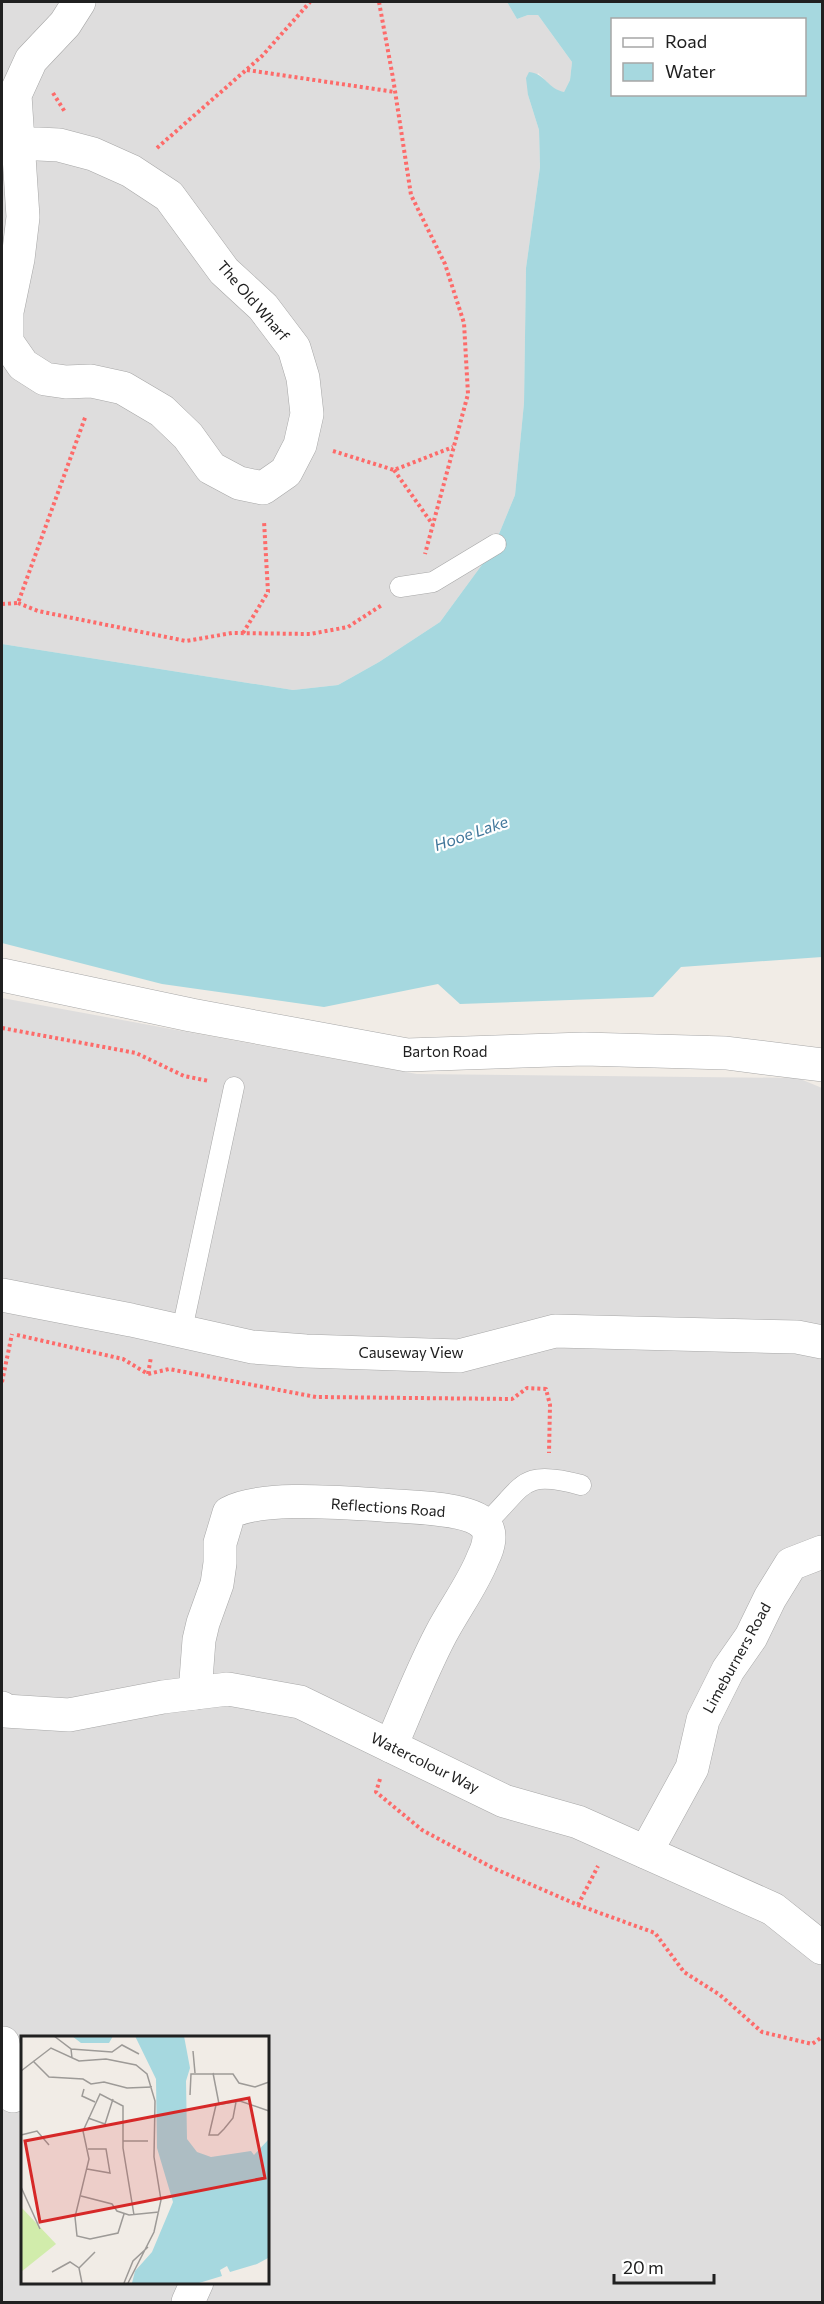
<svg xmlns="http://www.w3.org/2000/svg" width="824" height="2304" font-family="Commissioner,sans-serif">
<rect width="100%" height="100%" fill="#f1ece6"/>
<g fill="#dedddd" fill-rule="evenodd">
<polygon points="2,2 507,2 517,19 528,15 538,15 572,62 570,80 564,92 556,91 538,73 528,95 539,130 540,167 526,268 524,403 515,495 492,551 440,622 379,662 338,685 293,690 2,644"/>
<path d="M2,998L417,1074L798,1078L822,1088V2302H2ZM22,2037H267V2282H22Z"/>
</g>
<path fill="#a6d8df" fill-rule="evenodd" d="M507,2H822V957L681,967L653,997L460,1004L438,984L324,1007L162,984L2,943V644L293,690L338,685L379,662L440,622L492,551L515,495L524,403L526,268L540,167L539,130L528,95L526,78L529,72C546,74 548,89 564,92L570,80L572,62L538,15H528L517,19ZM612,20H804V94H612Z"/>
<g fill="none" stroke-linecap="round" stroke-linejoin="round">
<defs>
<g id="lane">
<polyline points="400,587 433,582 496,544"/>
<polyline points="182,1330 234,1087"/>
<path d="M485,1524C525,1487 519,1468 581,1485"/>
</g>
<g id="street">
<polyline points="17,143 59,145 93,154 131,171 169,196 224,271 263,307 294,348 303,378 307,414 300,445 286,472 263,488 239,483 211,468 188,436 162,411 123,388 91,381 66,382 45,379 23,365 7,342 7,312 18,259 23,217 15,95 31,60 65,24 79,2"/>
<polyline points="2,975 191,1015 407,1055 584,1049 726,1053 822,1065"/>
<polyline points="2,1295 131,1320 252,1347 306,1351 459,1356 555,1331 797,1337 822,1342"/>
<path d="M195,1693L199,1640L203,1623L217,1584L220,1563V1543L229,1513C260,1495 345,1503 382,1505C406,1507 468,1507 484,1524C493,1533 488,1548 483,1558C473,1584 454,1609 441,1634C422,1670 407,1709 391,1746"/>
<polyline points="2,1708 5,1711 69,1715 163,1697 228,1689 300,1702 504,1801 578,1822 773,1909 822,1948"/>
<polyline points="646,1852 692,1768 703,1720 728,1670 751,1637 770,1598 791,1564 822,1552"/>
<polyline points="3,2043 13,2096"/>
<polyline points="188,2302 197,2282"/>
</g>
</defs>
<use href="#lane" stroke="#a7a7a7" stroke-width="21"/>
<use href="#street" stroke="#a7a7a7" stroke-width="34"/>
<g stroke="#fd6b6a" stroke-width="4" stroke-dasharray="3 3" stroke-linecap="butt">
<polyline points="379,2 393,78 411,195 445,264 464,323 468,394 425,554"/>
<polyline points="247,70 395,92"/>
<polyline points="53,93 65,112"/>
<polyline points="157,148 262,56 310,2"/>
<polyline points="333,451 394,470 453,447"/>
<polyline points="394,470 433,525"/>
<polyline points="18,603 38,611 186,641 232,633 310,634 348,627 382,605"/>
<polyline points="2,604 18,603 86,415"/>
<polyline points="243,633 268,592 264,521"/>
<polyline points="2,1028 136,1053 184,1076 209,1081"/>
<polyline points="17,1335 123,1359 148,1374 169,1369 316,1397 512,1399 527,1388 546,1389 550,1405 549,1453"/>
<polyline points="148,1374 151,1357"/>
<polyline points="2,1382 12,1334"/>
<polyline points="380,1779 376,1792 422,1830 493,1868 578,1905 655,1933 684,1972 720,1995 762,2032 812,2044 822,2037"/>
<polyline points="578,1905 598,1866"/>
</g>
<use href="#lane" stroke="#fff" stroke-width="20"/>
<use href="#street" stroke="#fff" stroke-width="33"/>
</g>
<g text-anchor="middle" stroke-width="4.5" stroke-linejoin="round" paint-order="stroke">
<g font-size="15" fill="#202020" stroke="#fff">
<text transform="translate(253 301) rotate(49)" y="5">The Old Wharf</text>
<text x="445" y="1057">Barton Road</text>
<text x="411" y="1358">Causeway View</text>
<text transform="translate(388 1508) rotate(4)" y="5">Reflections Road</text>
<text transform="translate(737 1658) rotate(-61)" y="5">Limeburners Road</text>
<text transform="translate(425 1763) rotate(26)" y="5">Watercolour Way</text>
</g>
<g font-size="16" font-style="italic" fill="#41779b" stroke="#fff">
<text transform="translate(471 833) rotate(-19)" y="6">Hooe Lake</text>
</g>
</g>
<g transform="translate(21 2036)">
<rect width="248" height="248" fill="#f1ece6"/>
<path d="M0,171L35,208L0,236Z" fill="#d1ecab"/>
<path d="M51,0H92L88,7H60ZM114,0H163L169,32L165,45L166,103L176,116L190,121L230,115L233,119L247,104V222L236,228L209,236L206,230L199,234L201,240L178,247H111L114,235L131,216L152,166L136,112L135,43Z" fill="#a6d8df"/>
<path fill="none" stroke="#9d9a97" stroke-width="1.5" d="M33,0L50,13L51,22M50,13L91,16L101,9L118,18M172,15L174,37M12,25L28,41L62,43L70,48L83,46L106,52L131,51M0,35L30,12L58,25L85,23L115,29L126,38L134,65L133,121L140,164L133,196L107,247M192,37L198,68M63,53L61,60L74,66M169,59L170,38H212L218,47L234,51L248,46M215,66L212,82L203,93L197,99H188L195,69L219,65L248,75M67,82L84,88L92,63M0,99L16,95L28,109M102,105H127M66,133L89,137L85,113H67M0,151L19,193M60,160L91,168L96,175L108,179L138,176M103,178L97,197L69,203L56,200L54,181L68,123L62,95L79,58L102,70V112L113,179M58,232L74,216M31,236L49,226L58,232L61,247M103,247L112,225L127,211"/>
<path fill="#d62828" fill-opacity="0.15" stroke="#d62828" stroke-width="3" d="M228,62L244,142L19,186L4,105Z"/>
<rect width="248" height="248" fill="none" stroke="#202020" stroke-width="3"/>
</g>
<rect width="824" height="2304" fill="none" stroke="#202020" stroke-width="6"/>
<rect x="611" y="18" width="195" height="78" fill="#ffffff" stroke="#a6a6a6" stroke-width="1.5"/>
<rect x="623" y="38" width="30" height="9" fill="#ffffff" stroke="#a6a6a6" stroke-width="1.5"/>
<text x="665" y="48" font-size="18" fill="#202020">Road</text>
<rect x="623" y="63" width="30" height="18" fill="#a6d8df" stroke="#a6a6a6" stroke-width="1.5"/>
<text x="665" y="78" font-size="18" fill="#202020">Water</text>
<path d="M614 2274v9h100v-9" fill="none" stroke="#202020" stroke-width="3"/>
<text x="623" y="2274" font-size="18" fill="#202020" stroke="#ffffff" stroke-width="4.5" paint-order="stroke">20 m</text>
</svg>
